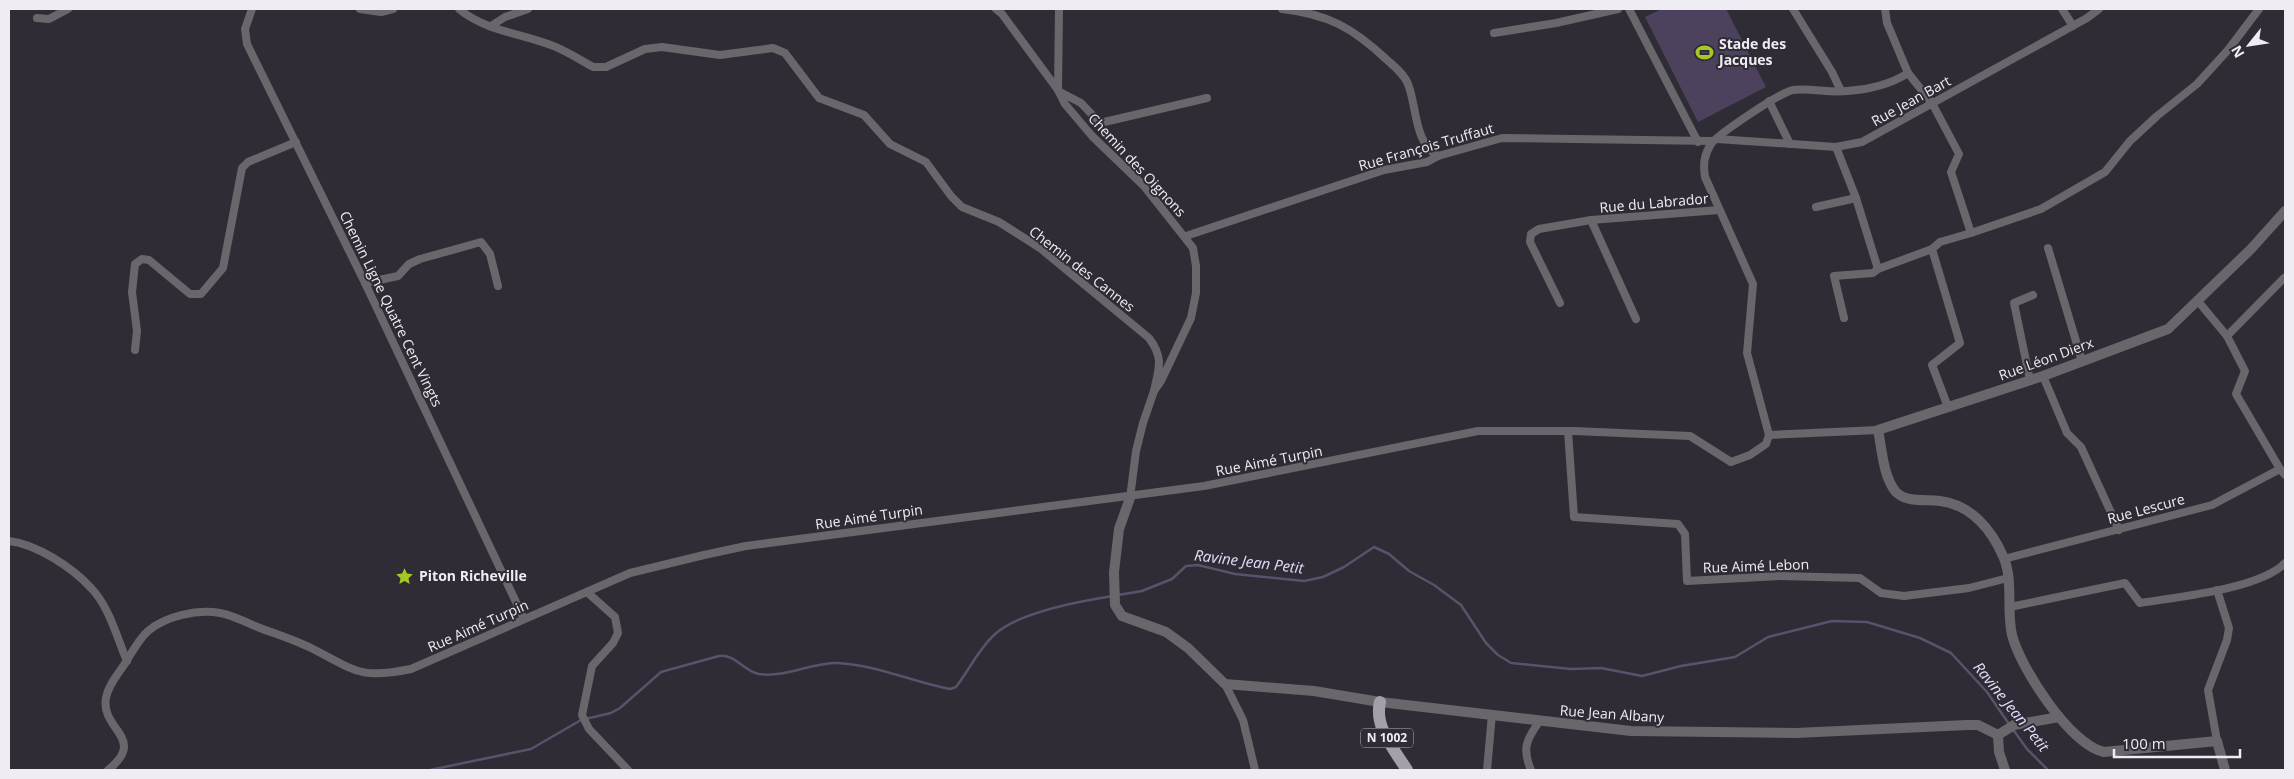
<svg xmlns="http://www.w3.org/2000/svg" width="2294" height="779" font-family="'Open Sans',sans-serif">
<rect width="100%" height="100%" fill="#2f2c35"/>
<polygon fill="#4d425e" points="1662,9 1726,9 1766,87 1698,122 1645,17"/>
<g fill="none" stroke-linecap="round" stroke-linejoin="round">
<g stroke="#5c506b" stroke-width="2.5">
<polyline points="1118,595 1142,591 1172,579 1186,566 1198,565 1235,574 1304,581 1323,577 1344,567 1374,547 1389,554 1409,571 1434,585 1461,605 1486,643 1498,655 1511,663 1571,669 1601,668 1642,676 1681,666 1735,657 1768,637 1832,621 1867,622 1920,638 1951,653 1987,692 2009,724"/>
<polyline points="2012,728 2027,749 2048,770"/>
<path d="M430,770L531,749L581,720L611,713L620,708L661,672L719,656C736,654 743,671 759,674C786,678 812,662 838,663C876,665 913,682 950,689L956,687C969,670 978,650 994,635C1017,613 1081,601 1113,596"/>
</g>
<g stroke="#69676c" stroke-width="8">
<polyline points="252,9 245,29 247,44 365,283 524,619"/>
<polyline points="360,9 381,12 393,9"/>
<path d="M459,9C484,30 518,33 548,44C564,49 578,59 593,67H606L645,49L662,47L720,55L773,48L785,53L819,98L864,115L890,144L926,162L951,196L962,207L999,222L1040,248L1149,338C1164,358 1159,368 1154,391"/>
<polyline points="996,9 1002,14 1058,90 1065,104 1092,136 1144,186 1193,248 1196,266 1196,293 1191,318 1161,381 1154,391 1143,423 1136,451 1130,498"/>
<path d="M1282,9C1328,14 1353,28 1386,59C1394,66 1404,74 1408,84C1417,107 1414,143 1438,156"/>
<polyline points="1629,9 1698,142"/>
<polyline points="1793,9 1832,72 1841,91"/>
<polyline points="1885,9 1887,23 1908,73 1932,103 1959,154 1951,172 1971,233 1940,242 1932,249 1960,343 1932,365 1948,407"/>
<polyline points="2062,9 2073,26"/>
<polyline points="37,18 49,19 68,9"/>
<polyline points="491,26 505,17 528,9"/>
<polyline points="1494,33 1556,23 1618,9"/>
<polyline points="1058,90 1059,9"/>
<polyline points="1060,92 1081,103 1100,123 1207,98"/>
<polyline points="1769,101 1790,144"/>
<polyline points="1717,139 1836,147 1862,142 2087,18 2099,9"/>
<polyline points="1836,147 1856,198 1878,269 1873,273 1834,276 1844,318"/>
<polyline points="1816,207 1856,198"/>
<polyline points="1591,220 1636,319"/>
<polyline points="1971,233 2041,209 2105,172 2130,141 2157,116 2197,84 2228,50 2259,9"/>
<polyline points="1186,236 1384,170 1427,162 1438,156 1502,138 1712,141"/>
<polyline points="2048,248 2082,361"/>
<polyline points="1878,269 1932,249"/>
<polyline points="365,283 398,276 409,264 420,259 481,242 490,254 498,286"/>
<polyline points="2197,300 2227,336 2245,371 2236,394 2280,469"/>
<polyline points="1560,303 1530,242 1531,234 1539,229 1591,220 1719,210"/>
<polyline points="2227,336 2284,278"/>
<polyline points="135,350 137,331 132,292 135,264 142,259 149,260 190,294 201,294 223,268 242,168 248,162 296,142"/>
<polyline points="2043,376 2067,433 2081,447 2119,530"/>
<polyline points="2030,380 2014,303 2033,295"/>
<polyline points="1568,431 1574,517 1678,524 1685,534 1687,581 1780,576 1860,578 1881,593 1904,596 1969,588 2008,578"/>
<polyline points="1769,435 1878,430"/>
<path d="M9,541C36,544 72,567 91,588C109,606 117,638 127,661"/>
<polyline points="2004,559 2212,505 2280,469 2285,475"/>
<polyline points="2217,590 2229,628 2227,640 2208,690 2217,741"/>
<polyline points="587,592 615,617 618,633 613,643 592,666 582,715 589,729 628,770"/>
<path d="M2010,607L2125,583L2140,603C2177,597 2260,589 2285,563"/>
<polyline points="1225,684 1243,720 1255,770"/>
<path d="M108,770C148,738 100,730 106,698C108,685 119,673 126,662C132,652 139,639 148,631C166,616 197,609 220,613C231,615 244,621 255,626C275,634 296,640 315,650C357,672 362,679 411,669L630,573L704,555L746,546L1204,486L1478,431H1574L1690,436L1731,462L1750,455L1766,444L1769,435L1747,353L1753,284L1705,177C1703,164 1704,155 1711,144C1718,134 1781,92 1793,90C1811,88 1829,93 1847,91C1867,90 1892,84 1908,73"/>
<polyline points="1487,770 1492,714"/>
<path d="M1531,770C1522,749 1526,740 1539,722"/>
</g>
<g stroke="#69676c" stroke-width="10">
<polyline points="1130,498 1119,529 1114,572 1115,605 1122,616 1166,632 1188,648 1225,684 1314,691 1380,702 1631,731 1796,733 1967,725 1978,725 1998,735"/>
<polyline points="2005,770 1999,752 1998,735 2014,725 2059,717"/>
<path d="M2225,770L2217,741L2104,752C2070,745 2020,667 2012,635C2006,609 2014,580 2003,556C1991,529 1971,505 1940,501C1927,499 1906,503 1896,492C1883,477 1882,449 1878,430L2043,376L2168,329L2251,249L2285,211"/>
</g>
<path stroke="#a3a0aa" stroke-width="12" d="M1380,702C1374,727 1394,749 1407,770"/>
</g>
<defs>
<symbol id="stadium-bare" viewBox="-9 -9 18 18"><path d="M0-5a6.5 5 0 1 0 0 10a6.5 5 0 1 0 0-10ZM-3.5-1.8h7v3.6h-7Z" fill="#a5c823" stroke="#2f2c35" stroke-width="2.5" paint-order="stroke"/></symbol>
<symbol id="sight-bare" viewBox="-9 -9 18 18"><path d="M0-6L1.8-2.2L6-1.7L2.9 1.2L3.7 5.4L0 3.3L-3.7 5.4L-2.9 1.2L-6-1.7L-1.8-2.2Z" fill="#a5c823" stroke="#2f2c35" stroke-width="2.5" paint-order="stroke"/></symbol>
</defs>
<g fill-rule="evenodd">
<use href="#stadium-bare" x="1692" y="40" width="25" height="25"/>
<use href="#sight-bare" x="392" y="564" width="25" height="25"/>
</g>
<g text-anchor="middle" stroke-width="4" stroke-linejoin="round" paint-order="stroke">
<rect fill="#2f2c35" stroke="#b5b3ba" stroke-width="1" x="1361" y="728.5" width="52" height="19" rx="4"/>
<g font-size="12" font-weight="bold" fill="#efedf3">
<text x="1387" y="742">N 1002</text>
</g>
<g font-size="14" font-weight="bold" fill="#efedf3" stroke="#2f2c35" text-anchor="start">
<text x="1719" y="49">Stade des<tspan x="1719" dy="16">Jacques</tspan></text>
<text x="419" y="581">Piton Richeville</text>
</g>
<g font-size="14" fill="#efedf3" stroke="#2f2c35">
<text transform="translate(1911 101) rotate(-29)" y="5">Rue Jean Bart</text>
<text transform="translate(1426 147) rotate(-16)" y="5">Rue François Truffaut</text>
<text transform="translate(1137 165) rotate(47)" y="5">Chemin des Oignons</text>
<text transform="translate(1654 203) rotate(-5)" y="5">Rue du Labrador</text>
<text transform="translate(1082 269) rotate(38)" y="5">Chemin des Cannes</text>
<text transform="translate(391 309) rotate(64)" y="5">Chemin Ligne Quatre Cent Vingts</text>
<text transform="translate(2046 359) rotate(-20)" y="5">Rue Léon Dierx</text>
<text transform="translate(1269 461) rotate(-11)" y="5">Rue Aimé Turpin</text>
<text transform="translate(2146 509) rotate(-15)" y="5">Rue Lescure</text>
<text transform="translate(869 517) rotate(-8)" y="5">Rue Aimé Turpin</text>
<text transform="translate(1756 566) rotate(-2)" y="5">Rue Aimé Lebon</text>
<text transform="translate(478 626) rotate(-24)" y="5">Rue Aimé Turpin</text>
<text transform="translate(1612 714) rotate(4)" y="5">Rue Jean Albany</text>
</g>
<g font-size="15" font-style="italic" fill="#e6dcf8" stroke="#2f2c35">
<text transform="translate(1249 562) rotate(7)" y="5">Ravine Jean Petit</text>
<text transform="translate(2011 707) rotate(51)" y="5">Ravine Jean Petit</text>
</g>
</g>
<rect width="2294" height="779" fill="none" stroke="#efedf3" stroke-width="20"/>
<g transform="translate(2249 45) rotate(240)" stroke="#2f2c35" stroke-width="4" paint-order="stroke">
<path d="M0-4L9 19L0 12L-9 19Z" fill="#efedf3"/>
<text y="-8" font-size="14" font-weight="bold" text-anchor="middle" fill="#efedf3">N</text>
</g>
<path d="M2114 749v8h126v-8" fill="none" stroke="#efedf3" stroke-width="2.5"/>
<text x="2122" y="749" font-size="15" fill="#efedf3" stroke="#2f2c35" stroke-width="4" paint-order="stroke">100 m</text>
</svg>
